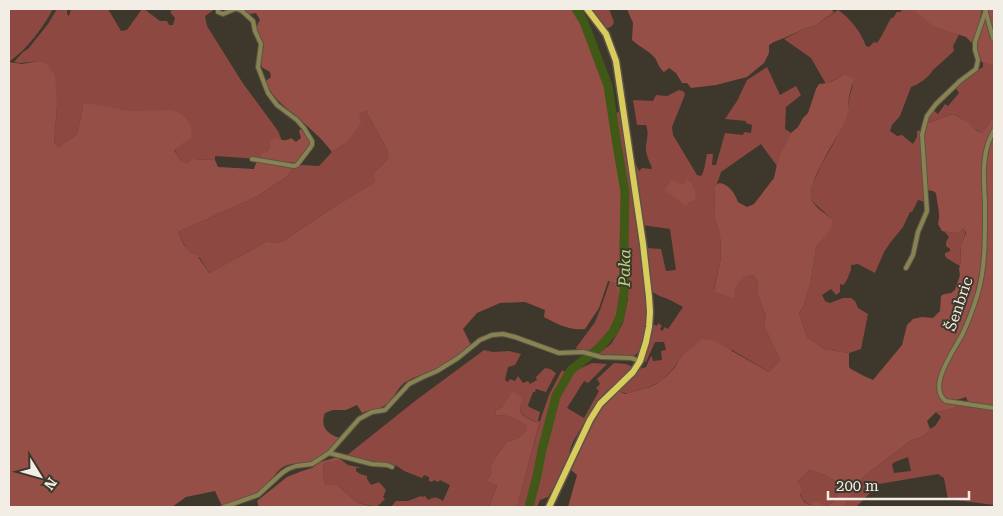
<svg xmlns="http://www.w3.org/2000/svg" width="1003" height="516" font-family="'Roboto Serif',serif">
<rect width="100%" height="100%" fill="#3e372b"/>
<g fill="#8d4941" fill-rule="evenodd">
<path d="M9,9H53C42,29 28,48 9,62Z"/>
<path d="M57,9H67V14L69,16L71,9H108L121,31L127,30L142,9H144L160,21H167L169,25H173L175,18L170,12L173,9H215L205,16L207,26L242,82L278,131L282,141L271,146L260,159L215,156V160L192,159L187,163L181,161L174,149L184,143L174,111H137L83,105L79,126L77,134L59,147L54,143L57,107L46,63C36,59 25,65 14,62L23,52L28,49L48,24Z"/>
<polygon points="591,9 609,9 614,22 612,26 608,28 605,27"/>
<path d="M902,9H916L915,12L938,28L956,33L959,35L953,46L954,51L933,70C929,77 918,85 911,87L900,116L892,125L890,131L897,136L902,135L913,144L917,137V131L921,130L925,202L918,200L912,212H910L903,227L890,243L884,252L875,273L858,264L851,265V270C848,276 848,280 843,285L840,284V292L836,295L831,289L822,295L825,301L830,303L843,298H851L855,301L858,308L868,314L861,349L849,353L824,349L807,337L799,313L804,305L811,281L816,248L832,219L814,203L810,197L812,185L821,165L832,146L847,115L850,94L853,85L843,75L838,78L826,84L811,58L784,39L804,29L816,25L838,10C850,18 861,32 866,46L869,47L874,42L877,43L881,37L891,18H893L897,12H901Z"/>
<path d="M983,63L994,66V116C989,122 987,128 982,133C972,129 964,119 954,114L941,118L932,122L926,123L933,110L938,114L945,104L948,106L959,93L956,88L966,78L983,67Z"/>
<path d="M767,67L780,95L796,86L801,95L786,107L785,129L791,133L779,155L777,166L761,144L721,172L717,184L715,185L714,189L715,200L714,217L720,234L721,257L714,290H734L737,283L747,274L753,275L758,282L757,292L766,317L764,326L780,360L769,372L732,350L681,357C670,375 660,385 639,390C629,393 627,395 617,390L639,369L646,367L651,356L652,357L653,361L662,360L661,351L666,350L664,342H655L646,362L643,361L648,349L652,324L657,326L658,323L662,326L660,329L662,331L665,327L668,329L683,307C679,305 676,303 672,301C665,297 658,297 652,291L646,248L661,249L666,271L676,270L670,229L642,225L633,163H635L639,171L642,168L651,169L652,168C650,163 647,157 646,151C645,141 650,136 646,125H637L633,100L653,101L656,95L667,96L679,90L683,91L685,94L684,97L672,127L673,135L697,175L701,176C704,173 706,159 707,154H713L712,165H716L725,133L743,135L744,132L751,133L752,125L746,123V121L725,119L737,101L747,80Z"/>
<polygon points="366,111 389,153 389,158 373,174 377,182 331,209 283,241 274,243 268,241 209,273 200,258 187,250 178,232 258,196 288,176 293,168 302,165 319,166 332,152 346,143 359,114"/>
<polygon points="620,112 645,278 647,316 645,338 640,351 634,356 629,357 598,354 611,344 616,336 623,323 628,299 626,253 628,194 625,166 614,113"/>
<path d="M961,229L965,230C966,236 962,241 961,248C960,254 962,260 960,266L948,259L945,256V253L950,251V249L946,246V242L949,237L944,231L954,233Z"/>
<polygon points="610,281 614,281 620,299 619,310 611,330 604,339 591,352 581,349 577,350 576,348 595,322 601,307"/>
<path d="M484,350L493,352L509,351L521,354L515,365L508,367L505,380L508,382L510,379L515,381L518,376L523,383L528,381L530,384L537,380L536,377L545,368L550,369L556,373L546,392L536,389L535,392H533L528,405L529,407L540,412L538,421L536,422C528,418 520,416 520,406L510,396L502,407L495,411L496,415L508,416L518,421L527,425V429L522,435L516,439L507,442L495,458L490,468L491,474L486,481L497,486L489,507H391L396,501H408L421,496L422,497L425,496L428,500C435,496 437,497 443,501L450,485L440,480L438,482L434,480L432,482L429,481V477L424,475L422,478L404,471L397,466L346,456L415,401Z"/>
<polygon points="592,363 607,364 588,383 584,381 567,408 584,418 599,391 596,388 600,384 597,379 614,363 626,364 633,367 631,370 605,393 591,412 574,440 570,449 569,456 557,482 548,497 540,500 537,507 533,507 543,452 558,396 572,372"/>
<polygon points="562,370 565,372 556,390 551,404 539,448 535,474 529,503 527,507 517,507 541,418 549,395"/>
<path d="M958,405L994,410V505L948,499L944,478L938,474L879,484L856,507H846L845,505L862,478L910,441L924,436L930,429L935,426L941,417L936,412L953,409ZM908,457L911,471L894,473L892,464L895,462Z"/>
<path d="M339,458L348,465L362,468H356V471L360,474L367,476V479L371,485L379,482L386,490L383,497L385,499L377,507L358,503L337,485H326C323,480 322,469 325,463L339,461Z"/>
<path d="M810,470L825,475L838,483L842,491L836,499L826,507C804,505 802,504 797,482Z"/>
</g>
<g fill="#964f47" fill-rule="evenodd">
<path d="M243,9H574L582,22L599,72L605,84L612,131L620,170L623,191L620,264L623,298L620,299L614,282L608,281L599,308L585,329C570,331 557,324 544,317L545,310L525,302L500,303L477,313L463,329L471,345C459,355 447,365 432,371C423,375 413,377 404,383C396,390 393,401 384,406C377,411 369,409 362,413L357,405L346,410H333L325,413C320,426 326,434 340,438C332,446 321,460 310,462C301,464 292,462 283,467C275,472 270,484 262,490C251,498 235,501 222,506L215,491L186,497L172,507H9V62L22,64L40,61L46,63L55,76L57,107L54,143L59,147L77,134L79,126L83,105L85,103C103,106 121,110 139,111C149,111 164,109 174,111C185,114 194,126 191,138L174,150L181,161L187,163L192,159L215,160L218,167L254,169L257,160L293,168L288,176L258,196L178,232C183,242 185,252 197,255L209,273L268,241L274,243L283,241L331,209L376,182L373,174L389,158L388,155L389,153L366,111L359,114L361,123L346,143L332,152C322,138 308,127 296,116C283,105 271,97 266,81L271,77L270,72L263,68C262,68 260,61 260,60C259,54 265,50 263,44C260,34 252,32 260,20L256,13L250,14Z"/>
<path d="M627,9H831L834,12L816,25L804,29L784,38L774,42L769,45V53L764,63L747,77L716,85L691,88L687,83H682L676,73L669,68L664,72C659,68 658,63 655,58C648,50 640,47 632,40L633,23Z"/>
<polygon points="916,9 982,9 978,29 972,43 966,37 935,27 915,12"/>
<path d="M986,9H994V66L983,63C967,41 984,31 986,9Z"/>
<path d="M843,75L854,78C853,84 850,90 849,97C848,103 849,110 847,116C840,135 808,179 811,197C812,206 825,213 832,219L833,226L819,243L816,248L811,281L804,305L799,313L807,337L824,349L849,353V367L851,369L864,376L873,380L902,345L907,325L913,319L922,317L933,318L940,311L941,296L944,294L951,293L955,290L960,275L959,269L961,262V246L966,233L965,230L962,229L960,232L954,233L942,231L938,224C941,215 937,204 936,193L933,191L927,190L924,141L926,123L932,122L941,118L954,114L967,122L977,131L982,133C987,128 989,122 994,116V406L968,402L966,397C955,401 947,403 941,391L937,392C941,402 948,403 958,405L953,409L936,412L927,421L930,429L924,436L910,441L862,478L845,505L846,507H568L577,475L571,470C579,448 588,423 603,405C607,399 612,395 617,390L625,394L650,387L656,384L667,376L675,367L681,357L702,339L713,340L769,372L780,360L764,326L766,317L757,292L758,282L753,275H747C740,281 734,285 735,295L732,298L714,291L721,257L720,234L714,217L715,200L714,189L715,185L720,183C730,185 735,194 738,202L747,207L754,204L774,178L779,155L791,133L798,127L803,118L808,113L816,89L819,84C828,84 836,80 843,75ZM810,470L825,475L838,483L841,491L836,499L826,507L815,501L810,505L804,502L800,495L802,488L797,482Z"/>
<path d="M301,129L312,141L296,163L260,159L262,153L266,152L271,146L269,143L274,137C281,140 285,142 291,138L296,142L301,138L299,131Z"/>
<path d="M672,180L683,185L687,180C695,185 696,191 695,200L689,202L686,206L664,190Z"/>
<path d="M513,391L522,398C517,414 522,416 536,422L540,421L517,507H489L497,486L486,481L491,474L490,468L495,458L507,442L516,439L522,435L527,429L526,425L508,416L496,415L495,411L502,407Z"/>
<path d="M334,458H339L340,461L325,463C322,468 323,480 326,485H337L358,503L374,507H259L257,501L287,477L302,471L312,468L320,462Z"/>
</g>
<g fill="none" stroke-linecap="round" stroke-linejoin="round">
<polyline stroke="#415917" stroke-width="9" points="529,507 537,476 542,450 556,396 571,370 599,348 613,332 620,317 624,293 624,246 625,192 617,145 608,86 584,22 576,9"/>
<defs>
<g id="street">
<polyline points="218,9 218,12 223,14 235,9"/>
<polyline points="237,9 242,11 253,21 255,31 261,44 258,67 268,93 277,105 297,120 304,128 312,141 312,145 310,148 297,165 294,166 252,159"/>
<polyline points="985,9 993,38 994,39"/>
<path d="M994,130C992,135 989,140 988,144C982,162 984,183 985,202C985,230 986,265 978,293C974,306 969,320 963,333C955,349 926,387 946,401L994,408"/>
<polyline points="906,268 913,255 918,232 927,211 922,135 925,123 927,116 936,104 960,81 976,69 978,60 975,50 975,42 986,10"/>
<polyline points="329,453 372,464 387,465 392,467"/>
<polyline points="224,507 258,495 282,473 288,469 296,466 312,464 329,453 359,419 372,412 385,410 409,384 423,377 437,371 458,358 480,340 492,335 503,334 515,337 559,353 583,352 601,357 631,358 640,361"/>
</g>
<polyline id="primary" points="549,507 590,420 600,404 633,372 640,361 646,342 649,327 650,312 649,297 643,244 616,61 606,34 587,9"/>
</defs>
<use href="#street" stroke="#5b5449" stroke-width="6"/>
<use href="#primary" stroke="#5b5449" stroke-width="9"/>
<use href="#street" stroke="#888350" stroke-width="4"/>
<use href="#primary" stroke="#d9cc5d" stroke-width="6"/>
</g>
<g text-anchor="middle" stroke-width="4" stroke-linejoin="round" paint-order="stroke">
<g font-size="15" fill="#f2ede5" stroke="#3e372b">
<text transform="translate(959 304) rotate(-71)" y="5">Šenbric</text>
</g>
<g font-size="16" font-style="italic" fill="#b3da7e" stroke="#3e372b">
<text transform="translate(624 268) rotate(-89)" y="6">Paka</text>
</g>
</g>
<rect width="1003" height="516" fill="none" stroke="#f2ede5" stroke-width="20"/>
<g transform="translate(40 476) rotate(127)" stroke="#3e372b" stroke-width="4" paint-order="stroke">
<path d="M0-4L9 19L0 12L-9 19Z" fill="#f2ede5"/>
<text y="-8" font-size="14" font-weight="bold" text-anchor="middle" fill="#f2ede5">N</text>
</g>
<path d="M828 491v8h141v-8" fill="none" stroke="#f2ede5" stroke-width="2.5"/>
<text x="836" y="491" font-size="15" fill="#f2ede5" stroke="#3e372b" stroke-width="4" paint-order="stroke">200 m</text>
</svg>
